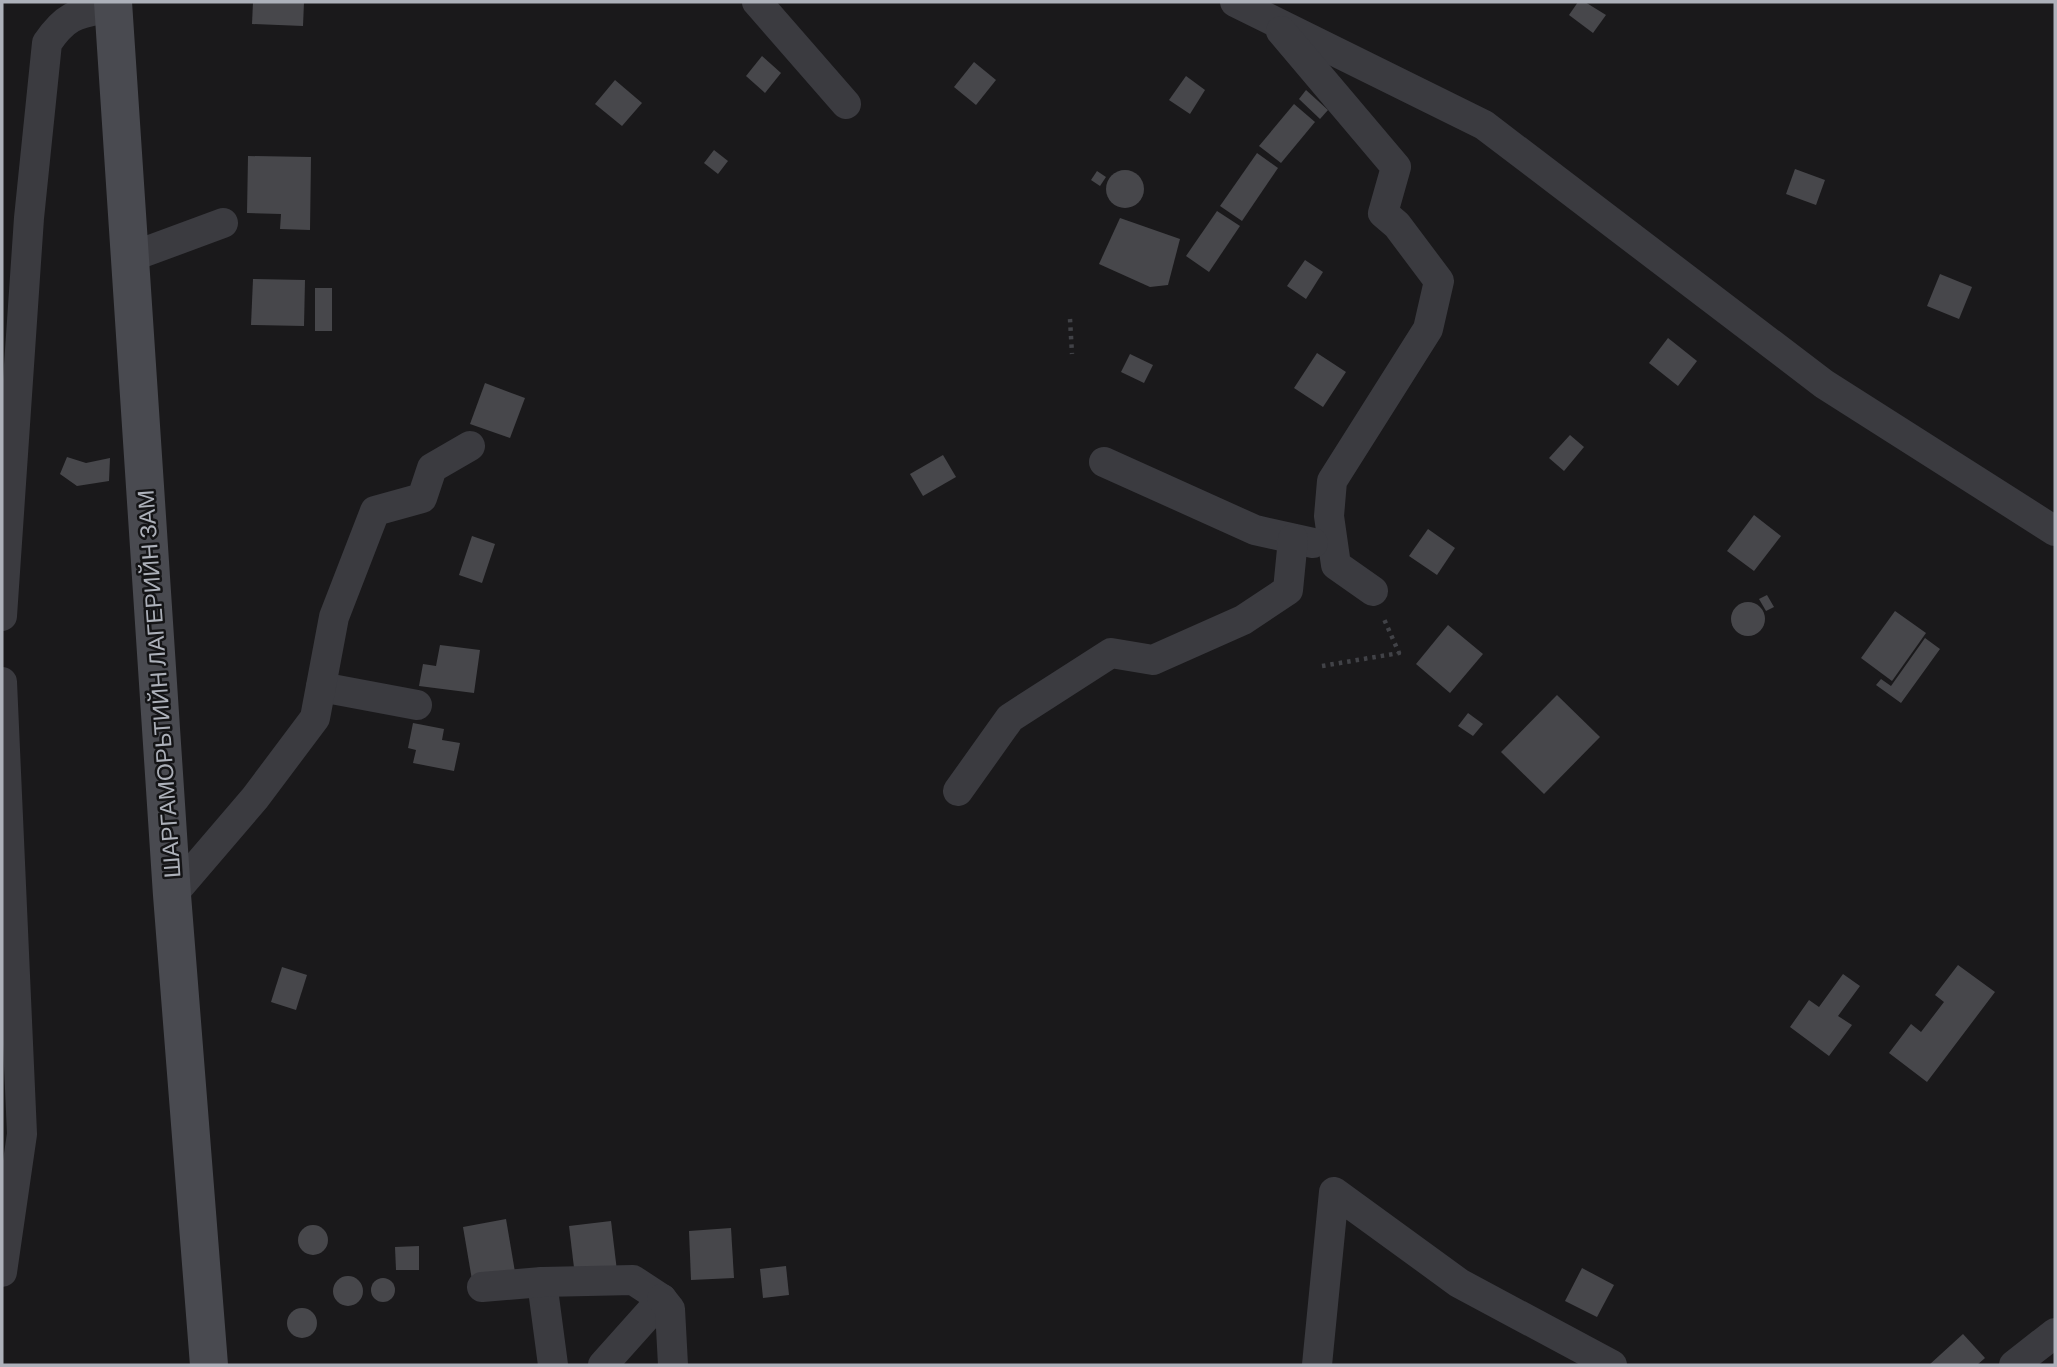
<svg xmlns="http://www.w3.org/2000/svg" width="2057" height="1367" font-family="Cabin,sans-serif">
<rect width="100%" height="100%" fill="#1a191b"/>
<g fill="#47474b">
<polygon points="253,2 304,2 303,26 252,24"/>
<polygon points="1578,2 1585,2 1606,15 1593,33 1569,15"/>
<polygon points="762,56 781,73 765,93 746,76"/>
<polygon points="974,62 996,80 976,105 954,87"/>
<polygon points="1186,76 1205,90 1190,114 1169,100"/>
<polygon points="615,80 642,103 622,126 595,104"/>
<polygon points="1306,90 1328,110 1320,119 1299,99"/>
<polygon points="1294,104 1315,122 1281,163 1259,146"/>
<polygon points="714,150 728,161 718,174 704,163"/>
<polygon points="1257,153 1278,168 1242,221 1220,206"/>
<polygon points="248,156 311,157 310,230 280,229 281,214 247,213"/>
<polygon points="1795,169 1825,180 1816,205 1786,194"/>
<circle cx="1125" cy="189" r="19"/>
<polygon points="1097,171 1106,177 1100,186 1091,180"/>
<polygon points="1217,211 1240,226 1209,272 1186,256"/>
<polygon points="1120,218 1180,239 1168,285 1150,287 1099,264"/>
<polygon points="1305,260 1323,272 1306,299 1287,286"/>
<polygon points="1940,274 1972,287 1959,319 1927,306"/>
<polygon points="253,279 305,280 304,326 251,325"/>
<rect x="315" y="288" width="17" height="43"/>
<polygon points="1668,338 1697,361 1678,386 1649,363"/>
<polygon points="1317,353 1346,372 1323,407 1294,388"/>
<polygon points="1130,354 1153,365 1144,383 1121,372"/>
<polygon points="485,383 525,398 510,438 470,424"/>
<polygon points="1570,435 1584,447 1564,471 1549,458"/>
<polygon points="943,455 956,477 923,496 910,474"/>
<polygon points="67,457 86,463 110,458 109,481 77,486 60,474"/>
<polygon points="1754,515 1781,536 1754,571 1727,551"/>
<polygon points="1428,529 1455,548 1437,575 1409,556"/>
<polygon points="472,536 495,544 482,583 459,575"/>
<polygon points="1767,595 1774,607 1766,611 1759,599"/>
<circle cx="1748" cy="619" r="17"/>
<polygon points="1895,611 1926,633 1892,681 1861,658"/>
<polygon points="1448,625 1483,654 1450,693 1416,664"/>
<polygon points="1925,638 1940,649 1901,703 1876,685 1881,679 1891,686"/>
<polygon points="440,645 480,650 474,693 419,686 423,664 436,666"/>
<polygon points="1557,695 1600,737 1544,794 1501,752"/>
<polygon points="1468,713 1483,724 1473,736 1458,726"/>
<polygon points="413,723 444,729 442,740 460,743 454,771 413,763 416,750 408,748"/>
<polygon points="1958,965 1995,992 1927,1082 1889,1053 1911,1024 1921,1032 1944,1002 1935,995"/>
<polygon points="282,967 307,975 296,1010 271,1002"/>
<polygon points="1843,974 1860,986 1838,1016 1852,1025 1829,1056 1790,1027 1809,1000 1819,1007"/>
<polygon points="506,1219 515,1272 472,1280 463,1227"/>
<polygon points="611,1221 617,1271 575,1276 569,1226"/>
<circle cx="313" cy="1240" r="15"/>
<polygon points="731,1228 734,1278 691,1280 689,1231"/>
<polygon points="419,1246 419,1270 396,1270 395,1247"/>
<polygon points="786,1266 789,1295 763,1298 760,1269"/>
<polygon points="1582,1268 1614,1285 1597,1317 1565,1301"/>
<circle cx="348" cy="1291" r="15"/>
<circle cx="383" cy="1290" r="12"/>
<circle cx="302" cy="1323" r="15"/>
<polygon points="1963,1334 1985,1358 1977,1365 1929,1365"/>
</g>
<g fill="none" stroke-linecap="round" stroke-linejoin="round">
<g stroke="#414247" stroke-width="4.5" stroke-dasharray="3.5 5" stroke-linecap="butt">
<polyline points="1070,319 1072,354"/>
<polyline points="1322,666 1399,653 1384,619"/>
</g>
<g stroke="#3b3b40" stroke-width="30">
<polyline points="757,2 846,104"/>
<polyline points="1235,2 1484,125 1824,384 2055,531"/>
<polyline points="1281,31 1396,167 1383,213 1397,225 1439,281 1428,329 1332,481 1329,516 1336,565 1373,591"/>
<polyline points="131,257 223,223"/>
<polyline points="1104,462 1255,530 1313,543"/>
<path d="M2,616L29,218L47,43C68,12 79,14 113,7"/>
<polyline points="2,682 22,1134 2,1272"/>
<polyline points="321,687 417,705"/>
<polyline points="958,791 1010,718 1111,653 1153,660 1243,620 1288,590 1293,539"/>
<polyline points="172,895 255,798 315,718 334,617 375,511 422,498 432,468 470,446"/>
<polyline points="542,1282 553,1365"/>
<polyline points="482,1287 542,1282 633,1280 662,1299 603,1365"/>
<polyline points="662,1299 670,1309 673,1365"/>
<polyline points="1317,1365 1334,1192 1459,1283 1612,1365"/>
<polyline points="2014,1365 2055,1333"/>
</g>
<polyline stroke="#494a50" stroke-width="38" points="113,2 172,895 209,1365"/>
</g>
<g text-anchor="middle" stroke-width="5" stroke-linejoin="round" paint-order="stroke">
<g font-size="23" fill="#adb1ba" stroke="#141416">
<text transform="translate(159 684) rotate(-94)" y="8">ШАРГАМОРЬТИЙН ЛАГЕРИЙН ЗАМ</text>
</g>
</g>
<rect width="2057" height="1367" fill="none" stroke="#adb1ba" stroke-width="7"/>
</svg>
